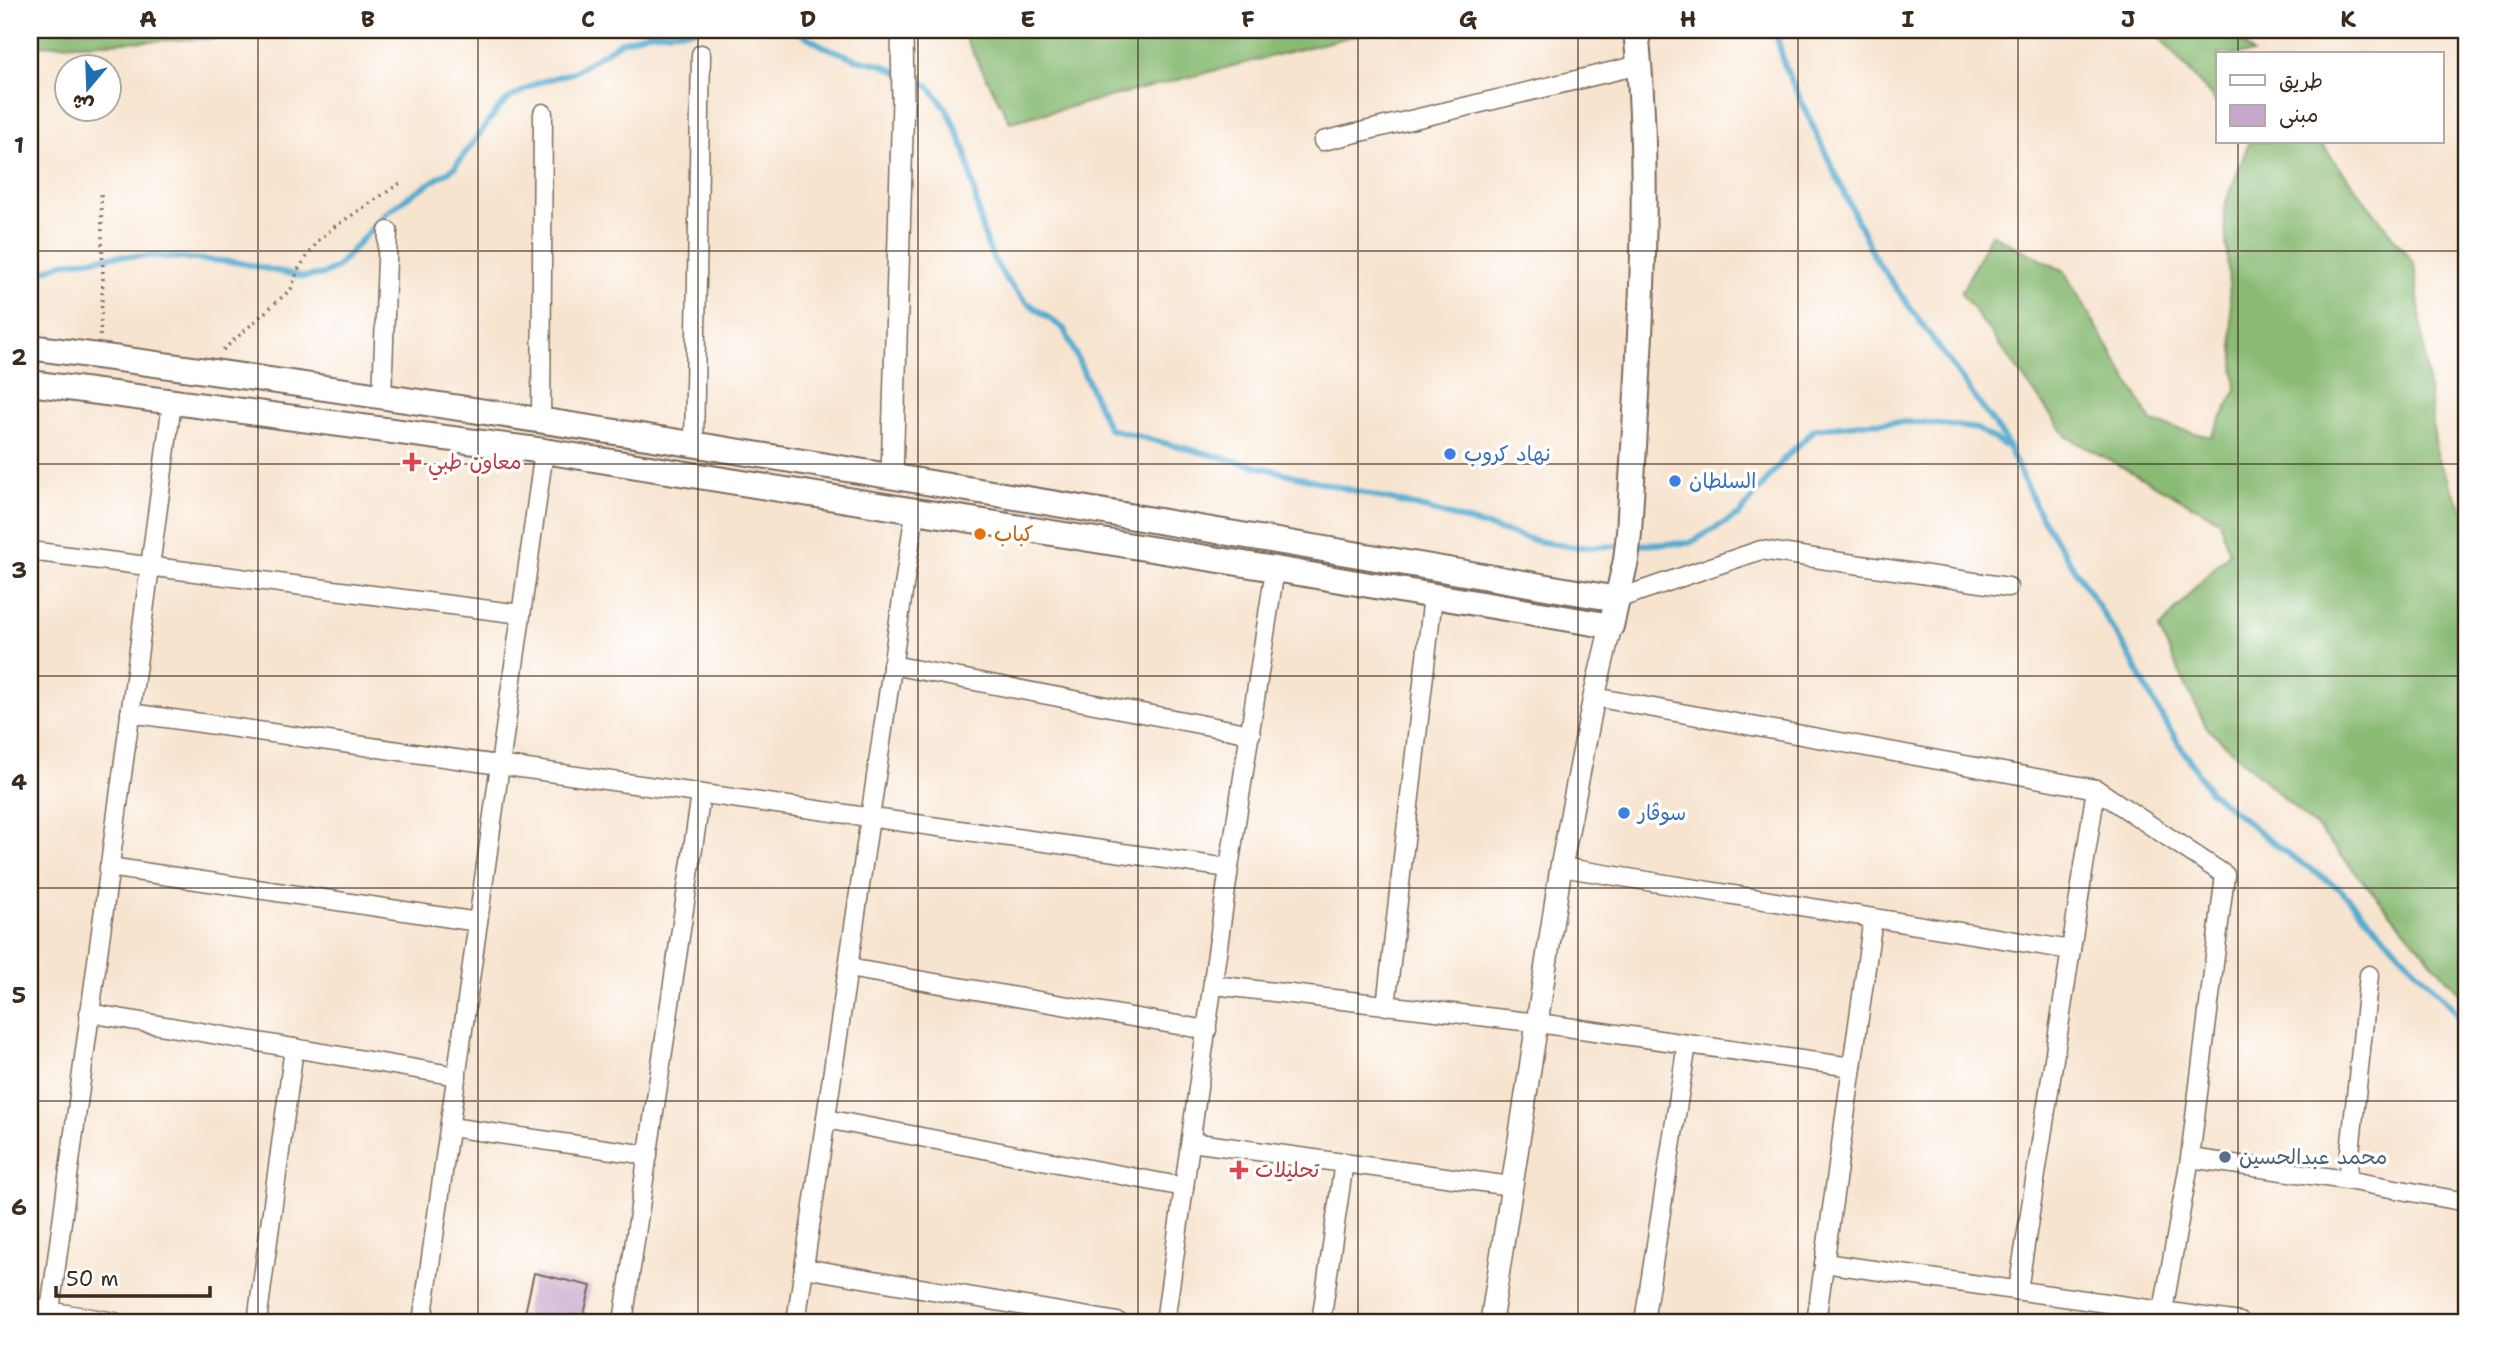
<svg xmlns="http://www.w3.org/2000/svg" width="2496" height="1352" font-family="'Shantell Sans','Playpen Sans Arabic',sans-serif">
<rect width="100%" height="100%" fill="#fff"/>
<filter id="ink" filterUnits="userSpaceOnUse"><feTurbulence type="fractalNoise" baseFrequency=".0143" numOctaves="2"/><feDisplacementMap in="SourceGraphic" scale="14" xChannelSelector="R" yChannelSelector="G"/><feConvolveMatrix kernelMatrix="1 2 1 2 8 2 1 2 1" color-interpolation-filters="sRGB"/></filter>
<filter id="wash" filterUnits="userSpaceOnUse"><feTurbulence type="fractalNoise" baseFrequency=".00686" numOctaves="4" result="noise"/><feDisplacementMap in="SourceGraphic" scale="28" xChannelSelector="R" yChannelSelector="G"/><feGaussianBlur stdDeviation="1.57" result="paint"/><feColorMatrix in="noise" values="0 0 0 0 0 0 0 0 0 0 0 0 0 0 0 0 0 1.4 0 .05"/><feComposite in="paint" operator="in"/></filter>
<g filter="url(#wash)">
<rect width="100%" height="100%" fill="#f7e4cf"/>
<g fill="#8abb74" stroke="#627249" stroke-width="2">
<polygon points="30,30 220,30 222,38 30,46"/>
<polygon points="961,30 1377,30 1010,122"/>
<polygon points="2153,30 2233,30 2253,54 2218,54 2218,104"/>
<polygon points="2249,142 2320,142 2414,264 2437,458 2466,517 2466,1001 2321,832 2206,727 2159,630 2192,591 2229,553 2219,520 2067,437 1961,293 1991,234 2064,271 2152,422 2211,437 2236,391 2224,207"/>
</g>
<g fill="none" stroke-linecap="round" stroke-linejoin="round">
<g stroke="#53acd0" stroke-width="6">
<polyline points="795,30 823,46 856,59 880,64 929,86 948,111 966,152 982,229 992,257 1005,278 1024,300 1064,329 1109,429 1427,509 1537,541 1574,547 1623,546"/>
<polyline points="1775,30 1785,67 1876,260 2004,438 2040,515 2127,651 2160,714 2210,792 2281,849 2340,889 2451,1006 2466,1029"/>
<polyline points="30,277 63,263 116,256 153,256 236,262 304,277 324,274 336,268 385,214 406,198 454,168 498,109 510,98 537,83 574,72 621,42 648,33 694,30"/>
<polyline points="1634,545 1690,543 1740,514 1783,460 1815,429 1867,423 1917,422 1949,425 1977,429 2009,448"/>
</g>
</g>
<g id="blocks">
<polygon fill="#c8a8cc" points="534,1273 591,1286 582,1322 523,1322"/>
</g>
</g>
<g filter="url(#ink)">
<use href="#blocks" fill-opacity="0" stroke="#7d6b5c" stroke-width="2"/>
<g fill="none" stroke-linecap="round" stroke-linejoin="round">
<defs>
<g id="minor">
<polyline points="1323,141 1639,65"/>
<polyline points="382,398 388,231"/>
<polyline points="541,422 543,113"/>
<polyline points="694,445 701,54"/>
<polyline points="30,551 521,614"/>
<polyline points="1617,599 1761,550 2008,587"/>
<polyline points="892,665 1251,734"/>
<polyline points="1594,697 2096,789 2225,875 2190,1158 2163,1311"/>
<polyline points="130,713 1229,868"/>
<polyline points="109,867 478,922"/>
<polyline points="1561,867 2071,950"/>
<polyline points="848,968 1207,1030"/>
<polyline points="1214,985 1538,1023 1852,1067"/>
<polyline points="1386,1006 1433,596"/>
<polyline points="89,1013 457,1076"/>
<polyline points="826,1119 1184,1187"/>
<polyline points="450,1127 648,1155"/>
<polyline points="1191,1142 1511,1186"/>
<polyline points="2190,1158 2347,1180 2466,1202"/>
<polyline points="2347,1180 2369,975"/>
<polyline points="1824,1263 2240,1322"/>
<polyline points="804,1268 1118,1322"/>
<polyline points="2018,1290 2096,789"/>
<polyline points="30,1308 115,1322"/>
<polyline points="50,1311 172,403"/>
<polyline points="257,1322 294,1048"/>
<polyline points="422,1322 544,451"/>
<polyline points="623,1322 701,794"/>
<polyline points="796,1322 915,511"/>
<polyline points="1165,1322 1229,868 1275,569"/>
<polyline points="1321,1322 1344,1162"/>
<polyline points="1644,1322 1687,1044"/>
<polyline points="1816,1322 1873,918"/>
</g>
<g id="tertiary">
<polyline points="892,476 903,100 902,30"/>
<polyline points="1491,1322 1561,867 1594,697 1611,626"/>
</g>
<g id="secondary">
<path d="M30,347C561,417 1089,509 1617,599"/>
<path d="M30,383L544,451L1275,569L1611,626L1626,560L1629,533C1638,366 1653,197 1636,30"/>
</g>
</defs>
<use href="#minor" stroke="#7d6b5c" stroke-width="21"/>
<use href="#tertiary" stroke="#7d6b5c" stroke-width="24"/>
<use href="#secondary" stroke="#7d6b5c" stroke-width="28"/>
<g stroke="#7d6b5c" stroke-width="3.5" stroke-dasharray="2 5" stroke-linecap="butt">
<polyline points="100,336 103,280 101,194"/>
<polyline points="223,350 291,289 299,268 319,240 334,227 402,182"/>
</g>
<use href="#minor" stroke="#fff" stroke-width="18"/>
<use href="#tertiary" stroke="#fff" stroke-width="21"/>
<use href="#secondary" stroke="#fff" stroke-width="24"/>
</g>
</g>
<path fill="none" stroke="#3b2a1e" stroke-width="2" stroke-opacity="0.55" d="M258,30V1322M478,30V1322M698,30V1322M918,30V1322M1138,30V1322M1358,30V1322M1578,30V1322M1798,30V1322M2018,30V1322M2238,30V54M2238,142V1322M30,251H2466M30,464H2466M30,676H2466M30,888H2466M30,1101H2466"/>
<g fill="#3f7fe0" stroke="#fff" stroke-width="2.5">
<circle cx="1450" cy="454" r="7"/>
<circle cx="1675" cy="481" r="7"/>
<circle cx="1624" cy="813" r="7"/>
</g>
<g fill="#e0444e" stroke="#fff" stroke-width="2.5">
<path d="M408.5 451.5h7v7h7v7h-7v7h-7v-7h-7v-7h7z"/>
<path d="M1235.5 1159.5h7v7h7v7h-7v7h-7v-7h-7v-7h7z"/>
</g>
<circle fill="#e8710a" stroke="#fff" stroke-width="2.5" cx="980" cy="534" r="7"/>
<circle fill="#5c6f8a" stroke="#fff" stroke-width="2.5" cx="2225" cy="1157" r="7"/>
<g text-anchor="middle" stroke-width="7" stroke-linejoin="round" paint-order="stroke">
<g font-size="21" fill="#366cbe" stroke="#fff" text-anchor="start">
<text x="1464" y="461">نهاد كروب</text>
<text x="1689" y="488">السلطان</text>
<text x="1638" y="820">سوڤار</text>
</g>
<g font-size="21" fill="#be3a42" stroke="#fff" text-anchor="start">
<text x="428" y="469">معاون طبي</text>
<text x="1255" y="1177">تحلیلات</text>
</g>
<g font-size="21" fill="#c56008" stroke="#fff" text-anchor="start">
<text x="994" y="541">كباب</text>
</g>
<g font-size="21" fill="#4e5e75" stroke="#fff" text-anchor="start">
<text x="2239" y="1164">محمد عبدالحسين</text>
</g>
</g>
<rect width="2496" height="1352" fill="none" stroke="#fff" stroke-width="77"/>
<rect x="2216" y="52" width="228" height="91" fill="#ffffff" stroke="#b1aaa5" stroke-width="2"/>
<rect x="2230" y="75" width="35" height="10" fill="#ffffff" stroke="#b1aaa5" stroke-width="2"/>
<text x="2279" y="88" font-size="21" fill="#3b2a1e">طريق</text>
<rect x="2230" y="105" width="35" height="21" fill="#c8a8cc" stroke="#b1aaa5" stroke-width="2"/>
<text x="2279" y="122" font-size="21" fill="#3b2a1e">مبنى</text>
<g transform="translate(88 88) rotate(199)"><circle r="33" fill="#ffffff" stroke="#b1aaa5" stroke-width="2"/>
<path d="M0-5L12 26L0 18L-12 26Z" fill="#1f6fb2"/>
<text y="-10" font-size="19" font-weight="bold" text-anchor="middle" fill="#3b2a1e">ش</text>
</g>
<path d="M56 1286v10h154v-10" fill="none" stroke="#3b2a1e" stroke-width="3.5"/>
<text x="66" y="1286" font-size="21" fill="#3b2a1e" stroke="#ffffff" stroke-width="5" paint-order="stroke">50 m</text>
<rect x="38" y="38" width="2420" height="1276" fill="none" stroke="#3b2a1e" stroke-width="2.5"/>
<g font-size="23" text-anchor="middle" font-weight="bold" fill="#3b2a1e">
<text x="148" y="27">A</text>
<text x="368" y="27">B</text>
<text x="588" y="27">C</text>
<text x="808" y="27">D</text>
<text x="1028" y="27">E</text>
<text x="1248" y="27">F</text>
<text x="1468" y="27">G</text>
<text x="1688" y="27">H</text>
<text x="1908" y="27">I</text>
<text x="2128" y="27">J</text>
<text x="2348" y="27">K</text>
<text x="19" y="153">1</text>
<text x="19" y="365">2</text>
<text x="19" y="578">3</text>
<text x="19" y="790">4</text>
<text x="19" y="1003">5</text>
<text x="19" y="1215">6</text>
</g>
</svg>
